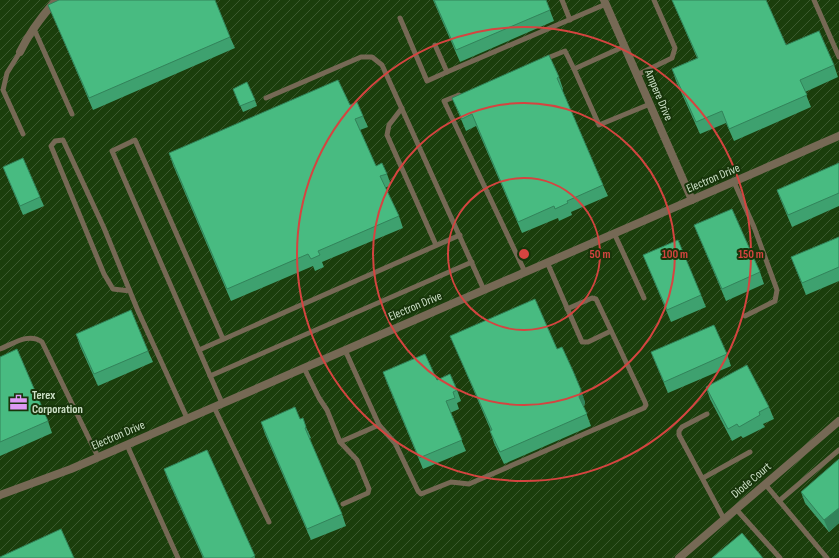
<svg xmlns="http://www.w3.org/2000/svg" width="839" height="558" font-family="'Sofia Sans Condensed',sans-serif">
<defs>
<pattern id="industrial-furrows" width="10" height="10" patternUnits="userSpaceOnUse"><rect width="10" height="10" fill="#1b3e0c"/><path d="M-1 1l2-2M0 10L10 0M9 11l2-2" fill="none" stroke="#3b5a2e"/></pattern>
</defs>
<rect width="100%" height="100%" fill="#17340a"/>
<rect fill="url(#industrial-furrows)" x="0" y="0" width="839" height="558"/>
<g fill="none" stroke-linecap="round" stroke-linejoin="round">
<g stroke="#766955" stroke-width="5">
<polyline points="562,0 570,20"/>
<polyline points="814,0 839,57"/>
<polyline points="400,18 427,81 447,72"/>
<polyline points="34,29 72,114"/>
<polyline points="435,45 447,72 606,4"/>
<polyline points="20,52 7,73 3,90 23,134"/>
<polyline points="545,59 565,51 574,69 625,46"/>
<polyline points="574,69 599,125 650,104"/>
<polyline points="637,75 672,58 675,48 654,0"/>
<polyline points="459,95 444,101 525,272"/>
<polyline points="266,98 361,57 372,57 382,65 484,290"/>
<polyline points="402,108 389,125 387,135 436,245"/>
<polyline points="734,182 754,227 777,290 775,301 745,316"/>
<polyline points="614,233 644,298"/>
<polyline points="547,262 582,342 588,342 611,331"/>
<polyline points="130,291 113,289 104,274 51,146 55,141 63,140 104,228 138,311 187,418"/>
<path d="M0,349C13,344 29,332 42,342L98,457"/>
<polyline points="199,350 460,235"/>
<polyline points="304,368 319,398 327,410 340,442 357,460 369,489 368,493 343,504"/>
<polyline points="210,376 472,262"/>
<polyline points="222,403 112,151 135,140 223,339"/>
<polyline points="214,407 269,522"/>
<polyline points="707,414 682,427 679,431 679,435 724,519"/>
<polyline points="379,425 395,443 418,491 421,494 451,482 469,484 644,408 646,405 645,402 596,299 592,298 567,309"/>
<polyline points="340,442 379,425 345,350"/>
<polyline points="127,445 178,558"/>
<polyline points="703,478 750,452"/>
<polyline points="765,484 827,558"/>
<polyline points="779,501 839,450"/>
<polyline points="736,509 780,558"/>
</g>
<g stroke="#766955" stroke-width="8">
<polyline points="604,0 692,200"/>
<path d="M20,52C29,33 42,16 56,0"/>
<polyline points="679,558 839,421"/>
</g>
<polyline stroke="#766955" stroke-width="8" points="0,495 71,469 839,136"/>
</g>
<g fill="#3ea16f">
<polygon points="433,0 546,0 554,21 460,62"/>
<polygon points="672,0 766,0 786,45 834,65 838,77 805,92 811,107 734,141 726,123 700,134 676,81 672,69 697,58"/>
<polygon points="48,5 230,37 235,48 93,110 53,16"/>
<polygon points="559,77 563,89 562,90 603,185 608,196 571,212 572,215 559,221 558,218 522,233 476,126 466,131 452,98"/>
<polygon points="233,89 255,100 257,106 243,112"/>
<polygon points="350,105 363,116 368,127 360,130 376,166 387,174 391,185 385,188 399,216 403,228 322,262 324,267 315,271 313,266 231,301 173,165 169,153"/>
<polygon points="839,163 839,206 792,227 781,201 777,190"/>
<polygon points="3,167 40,197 44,206 23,215"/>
<polygon points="694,225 760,272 764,284 726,301 699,237"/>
<polygon points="839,237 839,281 806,295 791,257"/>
<polygon points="643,255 701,295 706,307 671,322 648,267"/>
<polygon points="76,334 148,351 153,362 98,386 80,346"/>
<polygon points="450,336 557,349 585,402 584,407 591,426 504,464 494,443 490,431 491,431 455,347"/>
<polygon points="651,352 727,354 731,366 668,393"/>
<polygon points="0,357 48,421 52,433 0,456"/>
<polygon points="383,372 437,380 457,390 461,401 457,403 459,409 450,413 466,451 423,469 387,383"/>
<polygon points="706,387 769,407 774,419 763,424 765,427 743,438 741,436 732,441 710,399"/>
<polygon points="300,419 306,427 311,438 309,439 342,514 346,526 311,540 265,434 261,422"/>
<polygon points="207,450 255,558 203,558 168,480 164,469"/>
<polygon points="839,459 839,523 829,532 805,503 801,492"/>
</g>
<g fill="#32835a">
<polygon points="581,390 585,402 583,408 579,397"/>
<polygon points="839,508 839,523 829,532 824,520"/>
</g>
<g fill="#48bb81" stroke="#32835a">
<polygon points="59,0 215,0 230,37 89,98 48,5"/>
<polygon points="434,0 546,0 550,10 456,50"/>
<polygon points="672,0 766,0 786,45 819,31 834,65 800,80 807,95 729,129 722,111 696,122 672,69 698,58"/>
<polygon points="549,55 559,77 557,78 603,185 567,201 568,203 555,209 554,206 518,222 472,114 462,119 452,98"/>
<polygon points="338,80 350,105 357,102 363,116 355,119 376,166 382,163 387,174 380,176 399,216 318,251 320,255 311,259 308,254 227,289 169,153"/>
<polygon points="247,82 255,100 240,106 233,89"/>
<polygon points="23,158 40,197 20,206 3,167"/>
<polygon points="839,163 839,193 788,215 777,190"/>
<polygon points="732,209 760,272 722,289 694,225"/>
<polygon points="839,237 839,267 802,283 791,257"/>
<polygon points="678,240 701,295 667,310 643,255"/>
<polygon points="535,299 557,349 562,347 573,371 581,390 579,397 587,414 500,452 490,431 492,430 450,336"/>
<polygon points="131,310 148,351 94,374 76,334"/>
<polygon points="714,325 727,354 664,382 651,352"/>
<polygon points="17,349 48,421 0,442 0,357"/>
<polygon points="425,354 437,380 450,374 457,390 453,392 455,398 446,401 462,440 419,458 383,372"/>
<polygon points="747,365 769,407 759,412 760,415 739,427 737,424 728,429 706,387"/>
<polygon points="295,407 300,419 303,418 306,427 305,428 342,514 307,529 261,422"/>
<polygon points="207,450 255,556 251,558 204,558 164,469"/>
<polygon points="839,459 839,508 824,520 801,492"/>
<polygon points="61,529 74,558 0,558 0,557"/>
<polygon points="742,533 763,558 712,558"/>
</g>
<g fill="none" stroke="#d54440" stroke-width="2">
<circle cx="524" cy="254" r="76"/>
<circle cx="524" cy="254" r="151"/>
<circle cx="524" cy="254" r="227"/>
</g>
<defs>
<symbol id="office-bare" viewBox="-9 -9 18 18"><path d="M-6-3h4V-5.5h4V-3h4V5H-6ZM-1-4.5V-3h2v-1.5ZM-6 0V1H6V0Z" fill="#dd99f3" stroke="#17340a" stroke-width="2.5" paint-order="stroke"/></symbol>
</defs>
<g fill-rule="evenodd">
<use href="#office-bare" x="6" y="390" width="25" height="25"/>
</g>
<g text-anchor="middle" stroke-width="4" stroke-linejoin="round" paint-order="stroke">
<g font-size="12" fill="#cde0c7" stroke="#17340a">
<text transform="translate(659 95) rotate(67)" y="4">Ampere Drive</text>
<text transform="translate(713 178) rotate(-23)" y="4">Electron Drive</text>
<text transform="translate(415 306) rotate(-23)" y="4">Electron Drive</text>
<text transform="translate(118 435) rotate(-23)" y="4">Electron Drive</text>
<text transform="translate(751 480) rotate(-40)" y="4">Diode Court</text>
</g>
<g font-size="12" font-weight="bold" fill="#cde0c7" stroke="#17340a" text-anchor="start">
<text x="32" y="399">Terex<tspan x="32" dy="14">Corporation</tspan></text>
</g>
</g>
<circle cx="524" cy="254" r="6" fill="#d54440" stroke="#17340a" stroke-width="2"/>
<g font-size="12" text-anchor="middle" font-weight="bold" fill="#d54440" stroke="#17340a" stroke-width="4" stroke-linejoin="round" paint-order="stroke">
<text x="600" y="258">50 m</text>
<text x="675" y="258">100 m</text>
<text x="751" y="258">150 m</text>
</g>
</svg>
